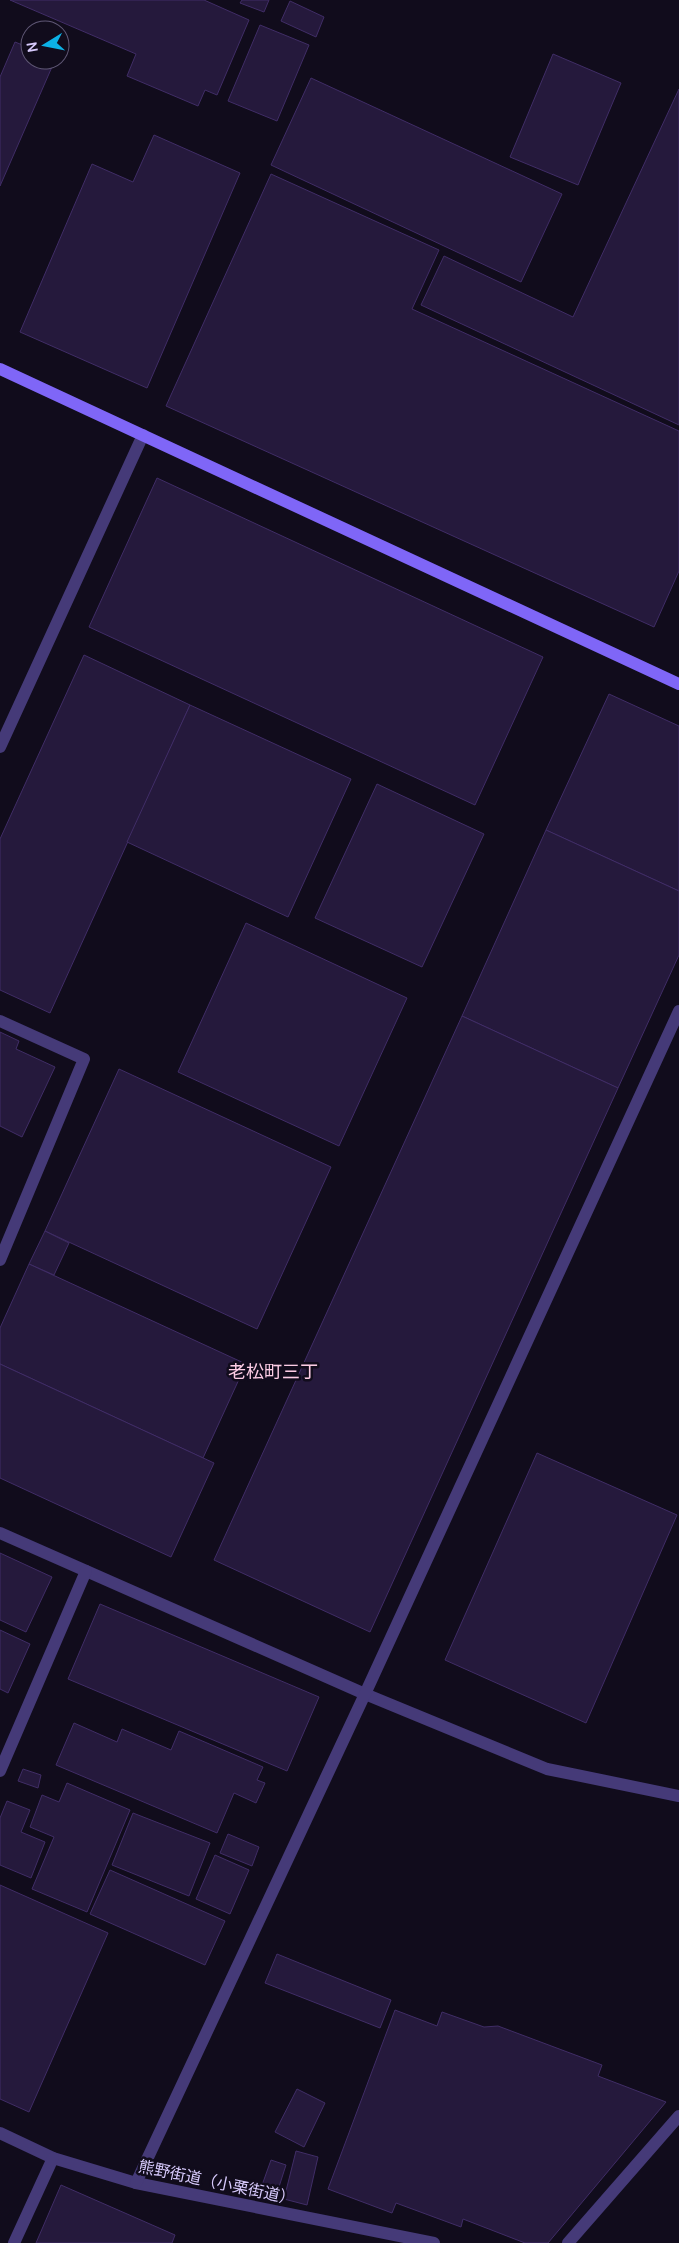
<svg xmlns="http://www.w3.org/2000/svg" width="679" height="2243" font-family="Manrope,'Noto Sans JP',sans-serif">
<rect width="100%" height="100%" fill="#110c1c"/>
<g fill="#25193c" stroke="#402d66">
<polygon points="10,0 204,0 249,20 217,95 205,90 198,106 127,76 136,54"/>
<polygon points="242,0 269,0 264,12 240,3"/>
<polygon points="290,1 324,17 316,37 281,21"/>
<polygon points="260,25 309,45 277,121 228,101"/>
<polygon points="15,42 30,48 30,60 55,60 0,186 0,77"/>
<polygon points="553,54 621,83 578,185 510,157"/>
<polygon points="311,78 562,194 521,282 271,165"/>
<polygon points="679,89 679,425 421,305 444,256 573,317"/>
<polygon points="154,135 240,173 147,388 20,332 92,164 133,182"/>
<polygon points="271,174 439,250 412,309 679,431 679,571 654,627 166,406"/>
<polygon points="157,478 543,657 475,805 89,627"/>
<polygon points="84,655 190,705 50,1013 0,990 0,839"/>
<polygon points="609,694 679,726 679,891 546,830"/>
<polygon points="190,705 351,779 288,917 127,842"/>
<polygon points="377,784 484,834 422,967 315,918"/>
<polygon points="546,830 679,891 679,955 618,1088 462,1016"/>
<polygon points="246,923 407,998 339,1146 178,1072"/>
<polygon points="462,1016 618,1088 370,1632 214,1560"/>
<polygon points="0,1032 19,1041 16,1049 55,1067 22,1137 0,1126"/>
<polygon points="119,1069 331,1167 257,1329 45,1231"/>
<polygon points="45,1231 69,1243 54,1275 29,1264"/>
<polygon points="29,1264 246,1364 203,1458 0,1364 0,1328"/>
<polygon points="0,1364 214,1463 171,1557 0,1478"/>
<polygon points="537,1453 677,1515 586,1723 445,1660"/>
<polygon points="0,1553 52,1577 26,1632 0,1620"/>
<polygon points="100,1604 319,1697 287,1771 68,1679"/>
<polygon points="0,1630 30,1644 8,1693 0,1689"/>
<polygon points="74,1723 117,1742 122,1729 171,1750 179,1731 263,1767 257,1780 265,1783 256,1803 234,1793 217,1833 56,1765"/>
<polygon points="23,1769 41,1775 38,1788 18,1781"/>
<polygon points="67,1783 130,1810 87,1912 32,1889 54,1837 30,1827 42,1795 59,1802"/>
<polygon points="7,1801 30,1810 21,1832 45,1842 31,1878 0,1865 0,1818"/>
<polygon points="133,1813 210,1843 189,1896 112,1865"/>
<polygon points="228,1834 259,1847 252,1866 220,1853"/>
<polygon points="215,1855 249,1870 230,1914 196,1899"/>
<polygon points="110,1870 225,1921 205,1965 90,1914"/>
<polygon points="0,1885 108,1933 29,2112 0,2099"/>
<polygon points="277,1954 391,2000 380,2028 265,1983"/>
<polygon points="395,2010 437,2026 442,2012 484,2027 498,2026 602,2065 598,2076 666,2102 548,2243 525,2243 463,2219 461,2227 396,2203 392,2213 328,2189"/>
<polygon points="297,2089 325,2103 304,2147 275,2132"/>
<polygon points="296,2151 318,2157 307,2205 284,2199"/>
<polygon points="271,2160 286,2165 277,2193 261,2188"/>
<polygon points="61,2185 175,2235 172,2243 36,2243"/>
</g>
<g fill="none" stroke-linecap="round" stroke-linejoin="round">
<g stroke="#453a78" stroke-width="12">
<polyline points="0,747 143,435"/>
<polyline points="0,1021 84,1059 0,1260"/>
<polyline points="0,1533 365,1694 547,1769 679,1796"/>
<polyline points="0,1771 86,1571"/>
<polyline points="0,2133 53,2158 136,2183 434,2243"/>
<polyline points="136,2183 365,1694 679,1011"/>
<polyline points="14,2243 53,2158"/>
<polyline points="568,2243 679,2116"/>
</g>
<polyline stroke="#7f66f7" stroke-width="12" points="0,369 679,684"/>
</g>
<g text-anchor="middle" stroke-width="5" stroke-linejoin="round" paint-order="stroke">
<g font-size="16" fill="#d7cafc" stroke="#110c1c">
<text transform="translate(217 2182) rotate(12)" y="6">熊野街道（小栗街道）</text>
</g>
<g font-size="18" fill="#fccce4" stroke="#110c1c">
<text x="273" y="1378">老松町三丁</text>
</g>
</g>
<g transform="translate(45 45) rotate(260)"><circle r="24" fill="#110c1c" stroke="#605876"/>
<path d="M0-4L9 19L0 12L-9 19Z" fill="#0cb1e6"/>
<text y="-8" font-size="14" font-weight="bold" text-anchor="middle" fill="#d7cafc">N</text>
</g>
</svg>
